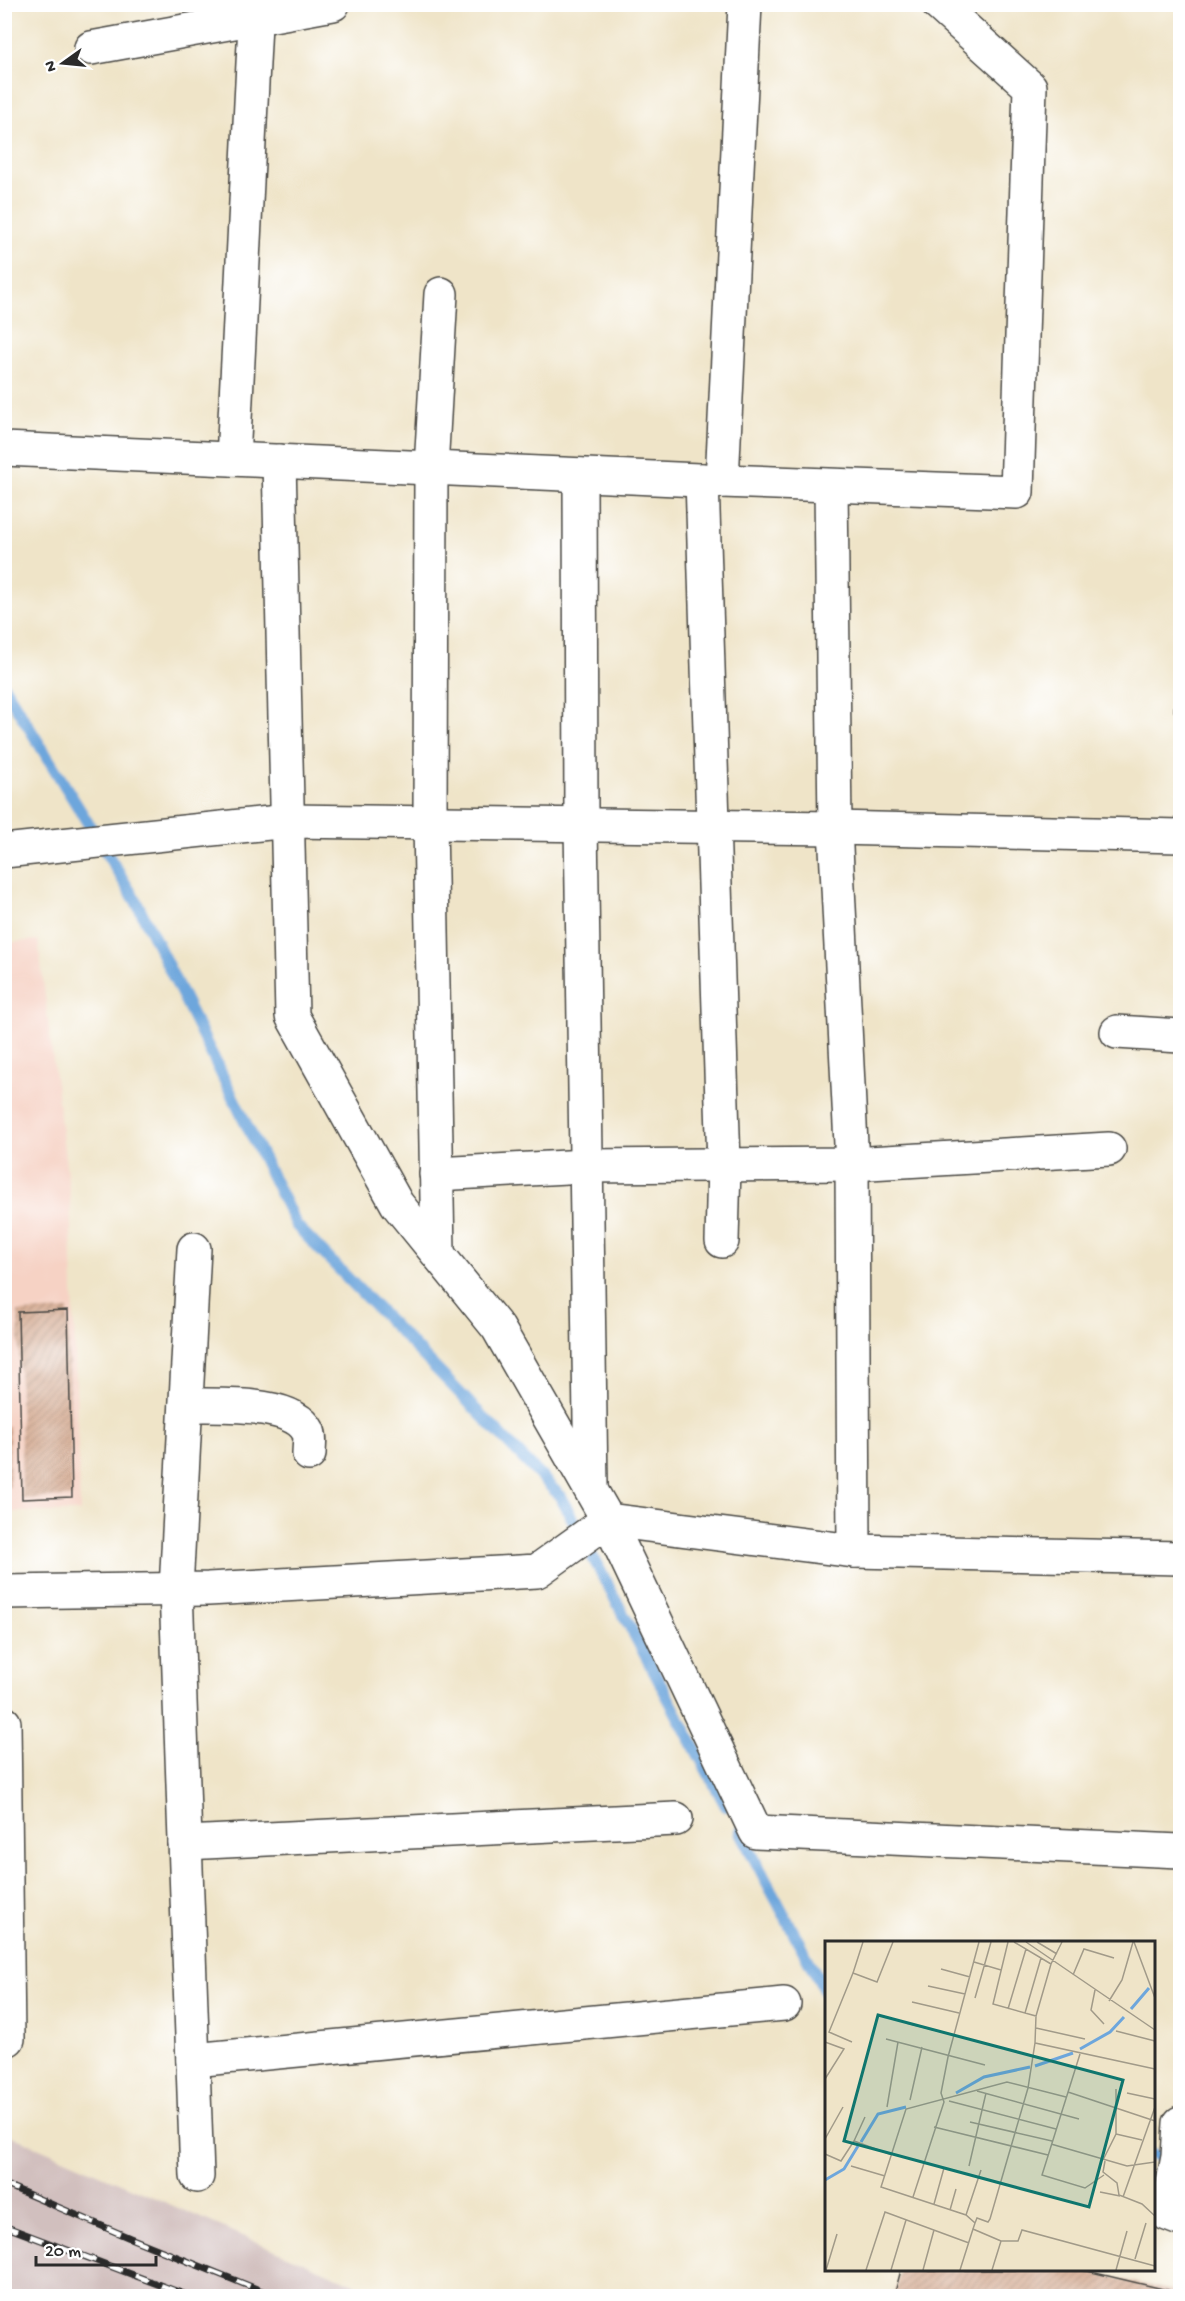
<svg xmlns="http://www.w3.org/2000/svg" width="1185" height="2301" font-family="'Gochi Hand',sans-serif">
<defs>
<pattern id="building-hatch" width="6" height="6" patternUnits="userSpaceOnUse" patternTransform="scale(1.5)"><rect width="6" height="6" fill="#d1a489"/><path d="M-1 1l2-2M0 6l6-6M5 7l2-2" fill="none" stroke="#aa8670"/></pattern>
</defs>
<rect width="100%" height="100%" fill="#fff"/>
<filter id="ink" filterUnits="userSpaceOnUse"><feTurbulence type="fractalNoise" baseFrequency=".0167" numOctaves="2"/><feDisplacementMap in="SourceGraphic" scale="12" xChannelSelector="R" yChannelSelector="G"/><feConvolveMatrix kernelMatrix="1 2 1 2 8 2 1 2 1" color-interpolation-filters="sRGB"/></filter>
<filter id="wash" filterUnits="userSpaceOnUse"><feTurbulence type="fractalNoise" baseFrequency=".008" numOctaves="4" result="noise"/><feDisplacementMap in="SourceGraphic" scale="24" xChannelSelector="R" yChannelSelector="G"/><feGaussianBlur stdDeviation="1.35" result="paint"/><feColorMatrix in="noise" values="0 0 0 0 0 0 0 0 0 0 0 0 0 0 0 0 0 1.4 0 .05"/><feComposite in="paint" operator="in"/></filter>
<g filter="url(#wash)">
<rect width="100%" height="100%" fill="#efe4c8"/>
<polygon fill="#f6d2c4" points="38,940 70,1197 80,1512 5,1512 5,943"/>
<polygon fill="#d1bfbe" points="5,2133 370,2291 389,2296 5,2296"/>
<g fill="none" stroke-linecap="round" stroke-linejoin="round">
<g stroke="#6da6dc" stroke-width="12">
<polyline points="4,687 136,901 296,1225 560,1496 726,1806"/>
<polyline points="740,1832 826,1993"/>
<polyline points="1154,2155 1175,2162"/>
</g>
</g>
<g id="blocks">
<g fill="url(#building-hatch)">
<polygon points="1179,623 1180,623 1180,711 1174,711"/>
<polygon points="68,1310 72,1497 22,1499 18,1312"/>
<polygon points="4,1426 9,1426 10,1487 4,1487"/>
<polygon points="901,2270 1083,2270 1180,2293 1180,2296 894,2296"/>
</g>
</g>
</g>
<g filter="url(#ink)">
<use href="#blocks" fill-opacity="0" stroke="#484743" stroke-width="1.5"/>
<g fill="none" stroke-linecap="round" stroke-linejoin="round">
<defs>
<g id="minor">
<polyline points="91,48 333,4"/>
<polyline points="4,449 722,481 1017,492 1030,87 938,4"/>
<polyline points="233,459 256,4"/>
<polyline points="279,461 292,1016 397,1204 498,1328 608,1520 756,1832 1180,1851"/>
<polyline points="580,475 581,824 591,1486"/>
<polyline points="702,480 724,1165 722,1241"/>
<polyline points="722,481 745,4"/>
<polyline points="831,486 835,828 852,1164 854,1551"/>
<polyline points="4,851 288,821 835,828 1180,836"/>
<polyline points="1117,1032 1180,1036"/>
<polyline points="436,1174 586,1166 852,1164 1109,1149"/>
<polyline points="194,1249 176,1589 197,2176"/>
<polyline points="438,1253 430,823 431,468 441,294"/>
<path d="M186,1405C216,1406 292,1400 308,1431C311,1437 309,1447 309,1454"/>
<polyline points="4,1592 208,1589 537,1571 608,1520 854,1551 1180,1558"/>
<polyline points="4,1723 8,2039"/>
<polyline points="185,1843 676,1819"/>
<polyline points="193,2060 784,2004"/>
<polyline points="1180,2123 1178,2157 1167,2214 1180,2219"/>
</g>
</defs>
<use href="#minor" stroke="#484743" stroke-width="36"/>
<use href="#minor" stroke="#fff" stroke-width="33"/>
<defs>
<g id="rail">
<polyline points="4,2184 130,2238 274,2296"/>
<polyline points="4,2226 189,2296"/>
</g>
</defs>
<use href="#rail" stroke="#2b2b2b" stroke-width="7"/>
<use href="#rail" stroke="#fff" stroke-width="4.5" stroke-dasharray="14" stroke-linecap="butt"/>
</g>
</g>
<g transform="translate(825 1941)">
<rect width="330" height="330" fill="#efe4c8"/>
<path fill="none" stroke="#6da6dc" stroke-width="3" d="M306,68L324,47M255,108L285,91L299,76M210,125L248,112M131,152L159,136L205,126M36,201L53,173L81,166M0,239L19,228L33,205"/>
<path fill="none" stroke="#a19a89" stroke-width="1.5" d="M38,1L28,32L52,41L68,1M183,1L168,63L211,75L226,23L237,1M189,1L226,23M201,1L330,89M212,1L232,13M309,1L330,57M149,21L176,29M116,28L145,36M248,34L259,8L289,17M103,45L140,53M270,49L266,69L279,83M150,57L166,1M284,60L297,39L308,1M87,61L134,72M183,68L201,8M200,72L216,17M81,82L129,94M211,87L260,98M291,90L330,100M61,98L160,124M0,101L19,108L0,138M27,101L4,91L28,32M210,102L211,75M255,113L217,234L260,247L279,234M152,150L254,178M243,151L330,180M302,152L330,158M85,159L97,106M124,160L231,188M62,166L73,101M145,181L227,200M109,186L223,214M291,193L317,199M0,198L18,166M29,200L40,176M226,203L302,225L330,221M0,213L16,220L29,200L67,214M278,219L291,193V148M280,220L278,231L292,242L294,254L317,263L330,275M26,225L60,235M144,225L161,152M275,251L295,255M88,256L119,161L116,152L123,116L154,1M298,256L330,166M109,263L119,227M125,269L131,248M141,274L156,229M150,282L152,277L163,281L165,278L203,147L210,102L330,128M176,300L148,288L150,282L141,274L56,246L81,168L182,141L241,156M310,318L321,282M1,329L12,293M41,329L60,271L144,302M66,329L81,279M98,329L109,289M135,329L148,288M167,329L176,300H193L197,289L330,325M291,329L302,290"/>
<path fill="#0f766e" fill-opacity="0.15" stroke="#0f766e" stroke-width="3" d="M53,74L298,139L264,266L19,200Z"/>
<rect width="330" height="330" fill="none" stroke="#2b2b2b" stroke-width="3"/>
</g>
<rect width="1185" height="2301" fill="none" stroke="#fff" stroke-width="24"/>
<g transform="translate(63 63) rotate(255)" stroke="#ffffff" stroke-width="4.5" paint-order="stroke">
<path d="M0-4.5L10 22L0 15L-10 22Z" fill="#2b2b2b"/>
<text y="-9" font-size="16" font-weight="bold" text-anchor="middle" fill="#2b2b2b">N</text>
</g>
<path d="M36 2256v9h120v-9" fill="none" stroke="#2b2b2b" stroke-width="3"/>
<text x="45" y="2256" font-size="18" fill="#2b2b2b" stroke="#ffffff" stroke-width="4.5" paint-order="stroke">20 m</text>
</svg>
